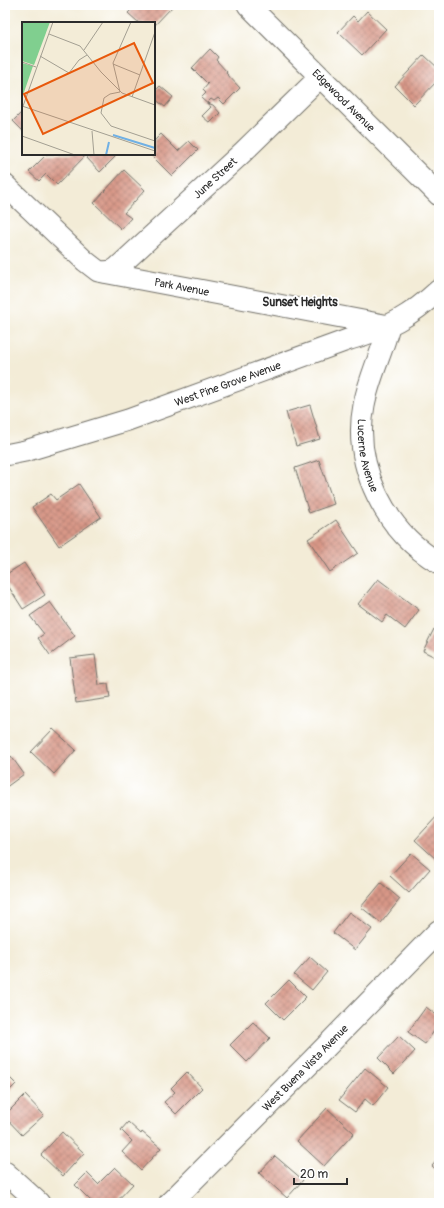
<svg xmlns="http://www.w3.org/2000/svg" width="444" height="1208" font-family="Pangolin,sans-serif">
<defs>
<pattern id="building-cross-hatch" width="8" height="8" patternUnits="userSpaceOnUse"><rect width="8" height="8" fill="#d89787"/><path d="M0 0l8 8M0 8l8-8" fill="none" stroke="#af7b6f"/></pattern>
</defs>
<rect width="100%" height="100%" fill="#fff"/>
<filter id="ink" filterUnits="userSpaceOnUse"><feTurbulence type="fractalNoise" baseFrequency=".025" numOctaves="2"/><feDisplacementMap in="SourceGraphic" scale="8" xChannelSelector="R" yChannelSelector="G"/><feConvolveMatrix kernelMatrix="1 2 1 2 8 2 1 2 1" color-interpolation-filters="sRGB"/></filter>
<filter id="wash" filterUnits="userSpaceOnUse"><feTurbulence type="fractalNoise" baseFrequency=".012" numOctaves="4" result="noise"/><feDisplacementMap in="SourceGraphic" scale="16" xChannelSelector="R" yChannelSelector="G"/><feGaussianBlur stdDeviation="0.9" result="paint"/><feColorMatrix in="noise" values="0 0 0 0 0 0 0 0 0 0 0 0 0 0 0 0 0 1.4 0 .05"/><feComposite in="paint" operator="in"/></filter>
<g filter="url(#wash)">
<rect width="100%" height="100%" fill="#f3ecd7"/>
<g id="blocks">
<g fill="url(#building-cross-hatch)">
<polygon points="136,5 170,5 172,7 154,26 154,23 139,23 128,13"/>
<polygon points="367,11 386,29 362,55 338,32 353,16 358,21"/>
<polygon points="210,49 218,57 216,60 227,72 226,73 240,88 224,104 218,98 214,101 211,99 207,103 213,105 220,113 210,123 202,116 211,107 201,98 206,93 203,90 208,84 192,68"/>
<polygon points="424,55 439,69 439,79 414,105 395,86"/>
<polygon points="160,86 173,97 165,107 154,98 154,92"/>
<polygon points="23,111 23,131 13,121"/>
<polygon points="161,134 178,151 189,141 198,150 172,176 150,154 154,154 154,141"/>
<polygon points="47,154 83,154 85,156 57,185 46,174 39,181 29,172"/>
<polygon points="91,154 112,154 115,157 100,172 87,158"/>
<polygon points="124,170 145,190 124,213 131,218 121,229 94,203"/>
<polygon points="310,405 320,439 296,446 286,412"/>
<polygon points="319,460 334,504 309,513 295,468"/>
<polygon points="79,484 101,517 59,546 32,507 51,494 56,500"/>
<polygon points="336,520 358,553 330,572 308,539"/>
<polygon points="24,563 45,595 23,609 5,581 5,575"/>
<polygon points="378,579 419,610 405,629 387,615 382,622 358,604"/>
<polygon points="50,602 75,636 50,655 38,638 44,634 30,616"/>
<polygon points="434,629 439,631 439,659 423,651"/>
<polygon points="95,655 99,685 108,684 110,698 76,703 70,658"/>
<polygon points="53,729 76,750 54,774 31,752"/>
<polygon points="11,756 24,774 5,788 5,760"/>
<polygon points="439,814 439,858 437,860 415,840"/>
<polygon points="411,853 430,869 409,893 390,876"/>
<polygon points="381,883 400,899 381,923 361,907"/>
<polygon points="349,912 372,929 355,950 333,933"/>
<polygon points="310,957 327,972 312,990 294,975"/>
<polygon points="289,980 306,997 283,1020 266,1003"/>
<polygon points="426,1007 439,1017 439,1024 425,1044 408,1032"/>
<polygon points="253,1022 270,1038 247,1062 230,1045"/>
<polygon points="399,1036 415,1051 394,1074 378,1058"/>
<polygon points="365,1068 388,1087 373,1106 365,1099 355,1112 339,1100"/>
<polygon points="187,1072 202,1088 176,1114 164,1102 175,1092 171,1088"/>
<polygon points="5,1073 16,1084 5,1095"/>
<polygon points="25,1095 44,1115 22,1135 5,1117 5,1115"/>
<polygon points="327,1108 354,1133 324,1166 297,1141"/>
<polygon points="128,1122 141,1134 142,1132 161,1148 141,1170 122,1152 132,1141 121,1130"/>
<polygon points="62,1132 84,1153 63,1176 41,1155"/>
<polygon points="275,1156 303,1180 287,1198 259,1173"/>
<polygon points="439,1158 439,1172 432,1166"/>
<polygon points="115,1167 133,1184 115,1203 93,1203 75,1185 87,1173 98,1184"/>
</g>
</g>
</g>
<g filter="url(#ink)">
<use href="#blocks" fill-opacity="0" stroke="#716f67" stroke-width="1"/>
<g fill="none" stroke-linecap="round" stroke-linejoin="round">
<defs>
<g id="minor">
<path id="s1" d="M248,5L439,195"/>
<path id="s2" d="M5,185L85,261L98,271L389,326C382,353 369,378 364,405C352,466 386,532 439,563"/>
<path id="s3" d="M105,272L112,271L117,268L242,153L320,77"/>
<path id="s4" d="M5,455L25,451L128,420L350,339C387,329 411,316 439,290"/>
<polyline points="5,1172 39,1203"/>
</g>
<g id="tertiary">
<path id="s5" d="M170,1203L313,1060L439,931"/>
</g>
</defs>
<use href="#minor" stroke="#716f67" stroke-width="23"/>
<use href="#tertiary" stroke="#716f67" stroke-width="24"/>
<use href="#minor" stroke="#fff" stroke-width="21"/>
<use href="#tertiary" stroke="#fff" stroke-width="22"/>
</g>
</g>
<g text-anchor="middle" stroke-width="3.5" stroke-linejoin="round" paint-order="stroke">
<g font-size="11" fill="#2b2b2b" stroke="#fff">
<text dy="4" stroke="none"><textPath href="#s1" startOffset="135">Edgewood Avenue</textPath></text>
<text dy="4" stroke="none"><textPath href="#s3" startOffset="146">June Street</textPath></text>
<text dy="4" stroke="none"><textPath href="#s2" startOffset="212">Park Avenue</textPath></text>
<text dy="4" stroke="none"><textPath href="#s4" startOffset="234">West Pine Grove Avenue</textPath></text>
<text dy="4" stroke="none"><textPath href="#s2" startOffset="557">Lucerne Avenue</textPath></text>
<text dy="4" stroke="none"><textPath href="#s5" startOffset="191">West Buena Vista Avenue</textPath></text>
</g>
<g font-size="12" font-weight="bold" fill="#2b2b2b" stroke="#fff">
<text x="300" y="306">Sunset Heights</text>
</g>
</g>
<g transform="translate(22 22)">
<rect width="133" height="133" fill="#f3ecd7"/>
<path d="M0,0H28L12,43L0,39Z" fill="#80cf8f"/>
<path d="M0,41L11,44L0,76Z" fill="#80cf8f"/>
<path fill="none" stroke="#70b0e4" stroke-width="2" d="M91,113L133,126M84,133L87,120"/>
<path fill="none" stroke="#a39f92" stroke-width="1" d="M109,0L91,41L98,70L88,72L82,76L79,91L89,104L133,119M27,12L58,24L79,50L100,71L133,83M62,28L81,0M18,34L47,51L57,38L65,33M0,40L14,45M91,42L118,53M110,75L133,10M0,84L133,129M0,87L31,0M70,109L72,133M0,114L53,133"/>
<path fill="#e8590c" fill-opacity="0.15" stroke="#e8590c" stroke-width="2" d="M112,21L131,61L21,112L2,72Z"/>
<rect width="133" height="133" fill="none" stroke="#2b2b2b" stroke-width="2"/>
</g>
<rect width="444" height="1208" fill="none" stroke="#fff" stroke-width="20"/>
<path d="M294 1178v6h53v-6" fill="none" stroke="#2b2b2b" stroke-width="2"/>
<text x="300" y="1178" font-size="12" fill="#2b2b2b" stroke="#ffffff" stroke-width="3" paint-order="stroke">20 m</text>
</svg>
